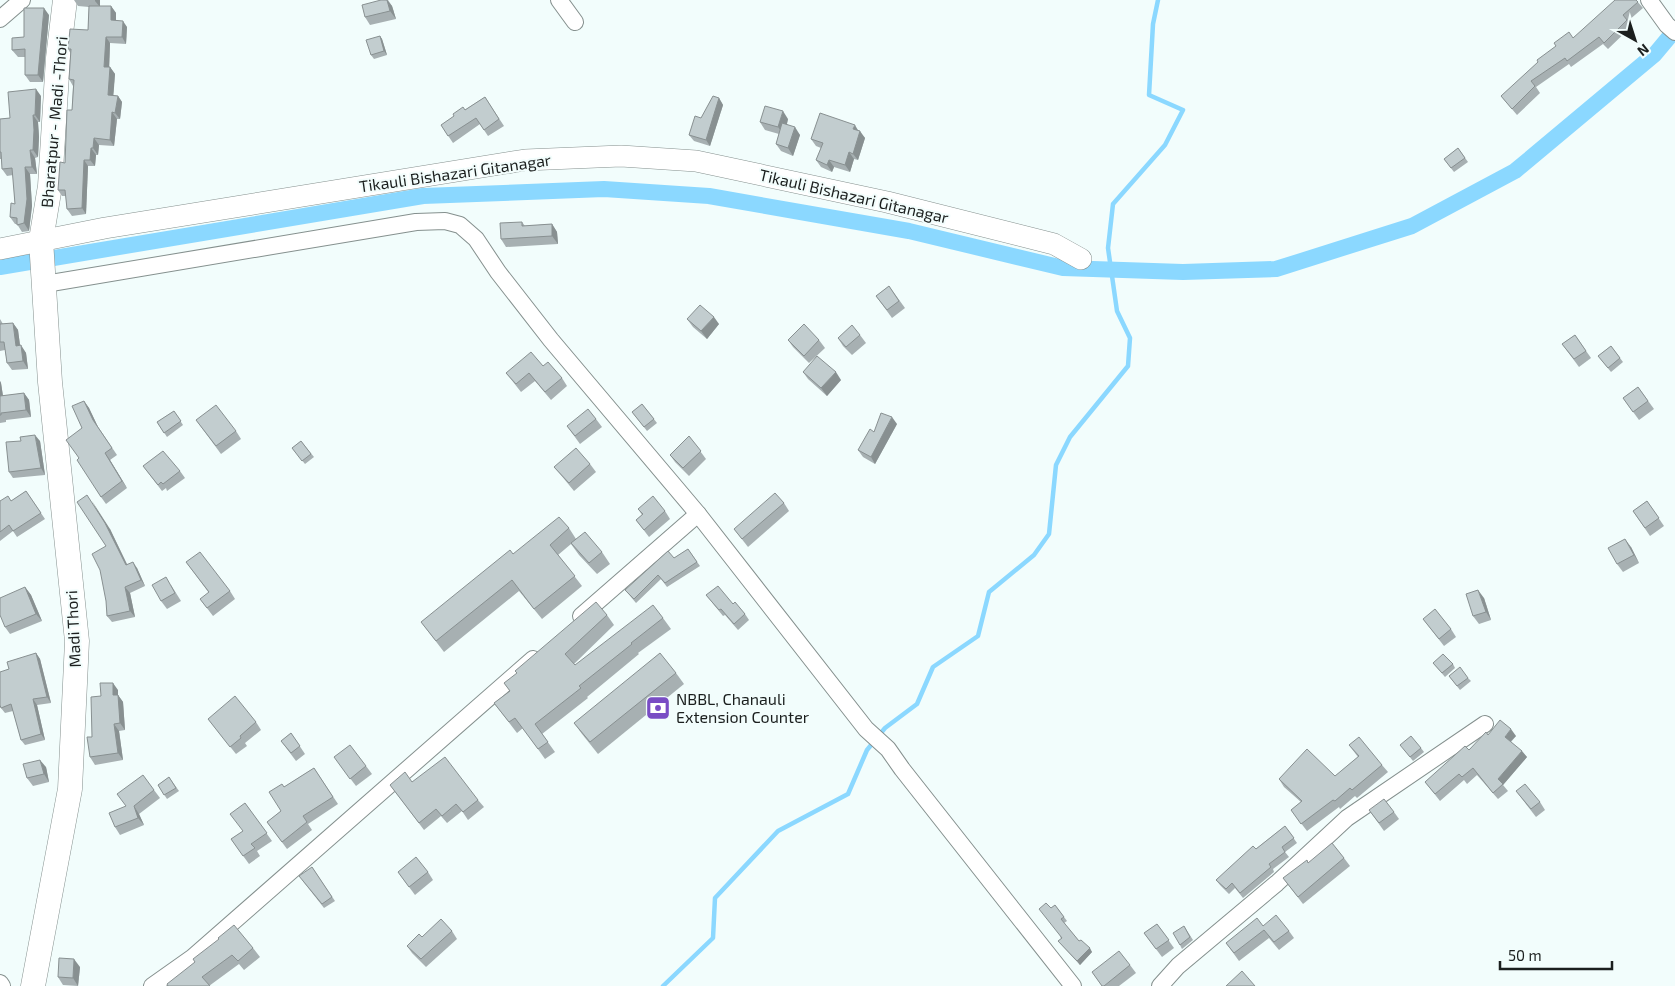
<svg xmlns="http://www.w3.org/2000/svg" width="1675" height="986" font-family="'Exo 2',sans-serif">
<rect width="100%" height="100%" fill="#f2fdfc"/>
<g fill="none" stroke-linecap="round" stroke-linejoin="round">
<polyline stroke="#8bd8ff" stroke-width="4.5" points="663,986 713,938 715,898 778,831 848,794 867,750 885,728 917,704 933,667 978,636 989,592 1034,555 1049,534 1056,465 1070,437 1128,366 1130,338 1117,311 1108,248 1113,204 1165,145 1183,110 1149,95 1153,24 1158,0"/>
<polyline stroke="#8bd8ff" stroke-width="16" points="0,267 423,196 604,189 709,196 909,231 1063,268 1183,272 1276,269 1412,226 1515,171 1655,54 1675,30"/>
<defs>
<g id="minor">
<polyline points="559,0 575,22"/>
<polyline points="1649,0 1667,25 1675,32"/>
<polyline points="0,19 22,0"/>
<polyline points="45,284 416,222 445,221 460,225 476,239 498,272 551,340 698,514 866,729 888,749 902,769 1073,986"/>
<polyline points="581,616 698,514"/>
<polyline points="0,983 2,986"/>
<polyline points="152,986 193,957 533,659"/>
<polyline points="1160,986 1178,966 1277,883 1347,818 1485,724"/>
</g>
<polyline id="tertiary" points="0,249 105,228 525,160 621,156 696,161 887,202 1054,244 1081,259"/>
<polyline id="secondary" points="33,986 70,789 77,641 50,382 41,240 50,186 58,58 65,0"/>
</defs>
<use href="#minor" stroke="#85908e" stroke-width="18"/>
<use href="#tertiary" stroke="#85908e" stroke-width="22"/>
<use href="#secondary" stroke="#85908e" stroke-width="25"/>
<use href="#minor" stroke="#fff" stroke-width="16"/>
<use href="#tertiary" stroke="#fff" stroke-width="21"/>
<use href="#secondary" stroke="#fff" stroke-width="24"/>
</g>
<g fill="#a7b0b2">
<polygon points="74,0 100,0 100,6 111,6 116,13 116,20 127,27 126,44 110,43 109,67 110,67 115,74 113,95 118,96 122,102 120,119 117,119 114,146 99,145 98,155 96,155 95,166 88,166 86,214 72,216 67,209 66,196 62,196 58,190 65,163 72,110 73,86 69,79 71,54 68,49 88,30 89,7 78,6"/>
<polygon points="381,0 388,0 392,6 396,19 370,25 365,17"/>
<polygon points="1636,0 1643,8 1628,21 1632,26 1608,49 1603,44 1571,67 1569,64 1536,87 1540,93 1517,115 1506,102 1501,96 1573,38"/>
<polygon points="49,15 43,82 30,82 25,75 25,57 18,57 12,50 24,37"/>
<polygon points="380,36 382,39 387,55 374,59 371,55"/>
<polygon points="41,96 40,122 38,122 39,137 38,157 35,158 37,174 30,174 32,206 29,231 22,232 17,224 15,224 10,217 15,204 13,175 7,176 2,169 2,159 0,159 0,119 10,118"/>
<polygon points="485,97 504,126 488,136 480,124 453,143 441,125"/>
<polygon points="719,98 723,105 710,146 694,141 689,135 701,118"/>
<polygon points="788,119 787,124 800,135 793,156 781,151 776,144 779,134 765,130 760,122"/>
<polygon points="858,131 865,138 858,160 854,159 850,172 834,167 832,172 821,167 816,160 821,148 816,146 811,139"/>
<polygon points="1458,148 1468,162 1454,172 1444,159"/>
<polygon points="522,222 525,226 552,224 557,232 558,244 506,247 501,239"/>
<polygon points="889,286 905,308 892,318 876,296"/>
<polygon points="0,319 3,324 13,323 18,330 20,345 26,353 28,369 12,370 7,363 5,350 0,351"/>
<polygon points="687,319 719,324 707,339 693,327"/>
<polygon points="860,335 866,343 852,355 843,346 838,338"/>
<polygon points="1575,335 1591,358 1579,367 1562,344"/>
<polygon points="788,340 819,340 825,348 809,363 793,347"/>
<polygon points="1611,346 1623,362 1611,372 1598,356"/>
<polygon points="543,366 562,378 567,386 551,400 535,381 521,392 506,373"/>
<polygon points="803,372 841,380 827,396 808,379"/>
<polygon points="0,381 1,383 3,396 24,393 29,400 31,417 6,420 6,422 0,423"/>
<polygon points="1638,387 1654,409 1639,420 1623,398"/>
<polygon points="84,401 89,408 98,427 117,455 110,460 127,488 106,504 101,497 79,458"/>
<polygon points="642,404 657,423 647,431 632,412"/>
<polygon points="174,411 183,425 167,437 157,422"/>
<polygon points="596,419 602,427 580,444 567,426"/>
<polygon points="196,420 236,431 241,439 221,454"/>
<polygon points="897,424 875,464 863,457 858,450 874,432"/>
<polygon points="689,436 706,459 689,476 675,462 670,455"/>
<polygon points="40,441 45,475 13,478 9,472"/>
<polygon points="301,441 314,457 305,464 292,448"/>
<polygon points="590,464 596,472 574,491 560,474 554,467"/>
<polygon points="143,466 180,471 185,478 167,491 166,488 162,491"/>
<polygon points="26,491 45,519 17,537 13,531 0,541 0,501 11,501"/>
<polygon points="1647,501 1664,526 1650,536 1633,511"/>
<polygon points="784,503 789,511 748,547 734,529"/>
<polygon points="638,509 665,511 670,519 649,537 636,520 642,515"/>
<polygon points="569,528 576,539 602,552 610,564 597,574 579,555 571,544 558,555 582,586 542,619 519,591 444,652 421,622 513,554"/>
<polygon points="110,529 127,564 137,568 145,586 130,593 135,617 112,622 107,616 106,546"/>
<polygon points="1631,547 1639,563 1623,572 1617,564"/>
<polygon points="688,549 700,566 667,587 661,579 636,603 625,590"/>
<polygon points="186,562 230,591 235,599 213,616 200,599 209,593"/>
<polygon points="171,585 181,601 167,609 161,601"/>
<polygon points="25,587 31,595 42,621 10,634 5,627"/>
<polygon points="706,595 733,604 745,614 749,620 738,630 725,615 723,616"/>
<polygon points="1484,598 1491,620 1479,624 1473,616"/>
<polygon points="607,615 614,625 574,664 575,665 663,618 671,629 638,653 639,654 587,697 588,698 542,734 555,752 545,759 523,728 517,733 494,703 510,691 504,683"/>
<polygon points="1423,619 1451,629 1456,637 1444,646"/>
<polygon points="36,653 40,659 51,703 37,705 45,740 25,745 21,740 13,711 5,713 1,708 9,669"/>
<polygon points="1433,663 1453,664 1455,668 1445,677"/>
<polygon points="676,673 684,684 598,754 582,734 574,723"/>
<polygon points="1449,676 1468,678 1471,681 1460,690"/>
<polygon points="118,690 118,695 123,702 125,730 119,731 123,760 95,765 90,757 92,737 101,696"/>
<polygon points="208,719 256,722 261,730 245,743 247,746 236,754"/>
<polygon points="291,733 305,754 296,761 281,741"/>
<polygon points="1488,735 1516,736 1511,742 1527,757 1503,785 1508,791 1498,799 1477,775 1467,784 1464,780 1440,801 1425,782 1469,750"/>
<polygon points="1349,745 1382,765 1388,772 1357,798 1355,796 1340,809 1339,807 1307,831 1291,810 1301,802 1284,787 1279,779 1335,776 1358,757"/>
<polygon points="1403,748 1421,748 1424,752 1413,761"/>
<polygon points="340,765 366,766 372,774 356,786"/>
<polygon points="46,767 49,782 33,786 27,778"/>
<polygon points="314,768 338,804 308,824 312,830 287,849 267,822 281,811 284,787"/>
<polygon points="169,777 179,791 167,799 158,785"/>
<polygon points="412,782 478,800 484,807 468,820 462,811 447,823 441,816 424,830 390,785"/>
<polygon points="154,790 160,798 139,814 144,825 120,835 115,827 126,807"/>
<polygon points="1516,791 1540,802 1545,810 1536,817"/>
<polygon points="245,803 272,841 257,851 260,856 249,864 231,839 243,831"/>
<polygon points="1369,810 1394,812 1399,819 1384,831"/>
<polygon points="1285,826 1297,843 1285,852 1289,857 1273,869 1274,872 1243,898 1235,888 1229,894 1220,885 1216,880"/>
<polygon points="1344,858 1350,866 1303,904 1283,878 1308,863"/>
<polygon points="312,867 335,901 324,908 302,880"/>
<polygon points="398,872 428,872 433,880 415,895"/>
<polygon points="1055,905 1067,921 1064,923 1079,941 1092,952 1080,965 1058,941 1061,939 1051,908"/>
<polygon points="1157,924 1174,948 1162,957 1144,933"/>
<polygon points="1184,926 1193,940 1182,949 1180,945"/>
<polygon points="1263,926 1289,931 1294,938 1279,950 1269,938 1239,961 1226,943"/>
<polygon points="452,931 457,939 426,967 412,953 407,946 422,937"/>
<polygon points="253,948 260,957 244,970 239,964 209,986 168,986 195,962"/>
<polygon points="1130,965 1136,973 1119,986 1102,986 1092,972"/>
<polygon points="80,967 78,986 63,985 58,977"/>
</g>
<g fill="#889091">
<polygon points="95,0 100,0 100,7 95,1"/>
<polygon points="387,0 392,6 396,19 390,11"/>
<polygon points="111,6 116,13 116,27 111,20"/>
<polygon points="44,8 49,15 43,82 38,75"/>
<polygon points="123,21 127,27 126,44 122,37"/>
<polygon points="380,36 382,39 387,55 384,51"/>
<polygon points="106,37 110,43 109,73 104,67"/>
<polygon points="110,67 115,74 113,101 108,95"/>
<polygon points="36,89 41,96 40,122 35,115"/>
<polygon points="118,96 122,102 120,119 115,113"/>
<polygon points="719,98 723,105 710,146 706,140"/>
<polygon points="783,111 788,119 784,135 778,127"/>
<polygon points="112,112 117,119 114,146 110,140"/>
<polygon points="33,115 38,122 39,137 38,157 33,150"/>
<polygon points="855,125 859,132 853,129"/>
<polygon points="795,127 800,135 793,156 788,148"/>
<polygon points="860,131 865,138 858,160 853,154"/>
<polygon points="94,138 99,145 98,155 93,148"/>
<polygon points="91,148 96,155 95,166 90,160"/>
<polygon points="30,150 35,158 37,174 32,167"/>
<polygon points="849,152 854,159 850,172 845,165"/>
<polygon points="84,160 88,166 86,214 82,208"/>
<polygon points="829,160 834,167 832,172 827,165"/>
<polygon points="25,167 30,174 32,206 29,231 24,223"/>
<polygon points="552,224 557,232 558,244 552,236"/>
<polygon points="714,317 719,324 707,339 701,331"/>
<polygon points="13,323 18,330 21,353 16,346"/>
<polygon points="21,345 26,353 28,369 23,361"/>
<polygon points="836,372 841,380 827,396 821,388"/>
<polygon points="0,381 1,383 4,403 0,397"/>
<polygon points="24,393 29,400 31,417 26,410"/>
<polygon points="84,401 89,408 98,427 117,455 93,420"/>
<polygon points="892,417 897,424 875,464 871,457"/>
<polygon points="35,435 40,441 45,475 41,468"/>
<polygon points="105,453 110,460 127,488 122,481"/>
<polygon points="92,501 110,529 130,571 126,565"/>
<polygon points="1625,539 1631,547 1639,563 1634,555"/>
<polygon points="133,562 137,568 145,586 141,580"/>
<polygon points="25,587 31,595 42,621 36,614"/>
<polygon points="125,587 130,593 135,617 130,611"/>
<polygon points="1478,590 1484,598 1491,620 1486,612"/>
<polygon points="36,653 40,659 51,703 47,697"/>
<polygon points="113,683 118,690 118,695 123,702 125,730 120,723 113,695"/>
<polygon points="33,699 37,705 45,740 41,734"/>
<polygon points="114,724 119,731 123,760 118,753"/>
<polygon points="1511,729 1516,736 1509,743 1505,737"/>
<polygon points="1522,751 1527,757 1503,785 1498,779"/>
<polygon points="40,760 46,767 49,782 44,774"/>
<polygon points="134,806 139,814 144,825 138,818"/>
<polygon points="1090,948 1092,952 1080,965 1077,961"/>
<polygon points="74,959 80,967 78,986 73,978"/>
</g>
<g fill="#c2cdcf" stroke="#889091">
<polygon points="381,0 387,0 390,11 365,17 362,5"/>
<polygon points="1615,0 1636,0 1638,2 1623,15 1627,20 1604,43 1599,37 1567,61 1565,58 1531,81 1535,86 1512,109 1501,96 1538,62 1537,60 1556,46 1554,43 1569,32 1573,38"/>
<polygon points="89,6 111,6 111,20 123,21 122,37 106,37 104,67 110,67 108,95 118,96 115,113 112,112 110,140 94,138 93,148 91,148 90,160 84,160 82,208 67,209 65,190 58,190 60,162 65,163 67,110 72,110 74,80 69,79 71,49 68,49 70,29 88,30"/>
<polygon points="24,8 44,8 38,75 25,75 25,49 12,50 12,38 24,37"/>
<polygon points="380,36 384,51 371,55 366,40"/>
<polygon points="36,89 35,115 33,115 34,130 33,150 30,150 32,167 25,167 27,199 24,223 17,225 17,218 10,217 11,203 15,204 12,168 2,169 1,152 0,152 0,119 10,118 8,92"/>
<polygon points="713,96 719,98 706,140 689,135 695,116 701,118"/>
<polygon points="485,97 499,119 484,130 476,118 448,136 441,125 454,116 453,114 463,107 465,110"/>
<polygon points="765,106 783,111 778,127 760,122"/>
<polygon points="820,113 855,125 853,129 860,131 853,154 849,152 845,165 829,160 827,165 816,160 823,143 811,139"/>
<polygon points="782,123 795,127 788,148 776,144"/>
<polygon points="1458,148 1465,158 1451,168 1444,159"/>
<polygon points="522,222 522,226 552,224 552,236 501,239 500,223"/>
<polygon points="889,286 899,301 887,310 876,296"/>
<polygon points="700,305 714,317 701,331 687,319"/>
<polygon points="13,323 16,346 21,345 23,361 7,363 4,342 0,342 0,324"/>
<polygon points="804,324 819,340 804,356 788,340"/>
<polygon points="852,325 860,335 846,347 838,338"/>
<polygon points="1575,335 1586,351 1574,359 1562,344"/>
<polygon points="1611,346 1620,358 1608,368 1598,356"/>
<polygon points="531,352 543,366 548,362 562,378 545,392 529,373 516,384 506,373"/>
<polygon points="817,356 836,372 821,388 803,372"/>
<polygon points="1638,387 1648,401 1633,412 1623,398"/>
<polygon points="24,393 26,410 1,413 1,415 0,415 0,396"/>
<polygon points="84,401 93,420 112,448 105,453 122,481 101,497 77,460 79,458 66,440 82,428 72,406"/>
<polygon points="642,404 654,419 644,427 632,412"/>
<polygon points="216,405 236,431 216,446 196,420"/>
<polygon points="588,409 596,419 575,436 567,426"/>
<polygon points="174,411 181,421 164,433 157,422"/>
<polygon points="881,413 892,417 871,457 858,450 870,429 874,432"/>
<polygon points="35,435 41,468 9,472 6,442 21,441 20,437"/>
<polygon points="689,436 701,451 683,468 670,455"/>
<polygon points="301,441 311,454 302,461 292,448"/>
<polygon points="576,448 590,464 569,483 554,467"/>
<polygon points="163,451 180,471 163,484 161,482 158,485 143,466"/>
<polygon points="26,491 41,513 13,531 9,525 0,532 0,501 8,496 11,501"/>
<polygon points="775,493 784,503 742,539 734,529"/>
<polygon points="87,495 105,523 126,565 133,562 141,580 125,587 130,611 107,616 106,601 100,570 92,554 106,546 77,502"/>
<polygon points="653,496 665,511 644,530 636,520 643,514 638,509"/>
<polygon points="1647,501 1659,518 1645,528 1633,511"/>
<polygon points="559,517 569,528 550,545 575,576 534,609 512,580 436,641 421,622 510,550 513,554"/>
<polygon points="585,532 602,552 589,563 571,543"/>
<polygon points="1625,539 1634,555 1617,564 1608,548"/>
<polygon points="688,549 697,562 665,583 658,575 634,599 625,590 668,551 674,558"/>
<polygon points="200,552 230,591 207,608 200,599 209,592 186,562"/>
<polygon points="166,577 175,593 161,601 152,585"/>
<polygon points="718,586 733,604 735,602 745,614 734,624 721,609 719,610 706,595"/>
<polygon points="25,587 36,614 5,627 0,615 0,598"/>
<polygon points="1478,590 1486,612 1473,616 1466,594"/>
<polygon points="596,602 607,615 565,654 575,665 653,605 663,618 631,643 632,644 579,686 581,688 535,724 548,742 538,749 515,718 509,722 494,703 510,691 504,683 517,673 515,671"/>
<polygon points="1435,609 1451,629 1439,639 1423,619"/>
<polygon points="36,653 47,697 33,699 41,734 21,740 11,704 1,708 0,705 0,672 9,669 7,662"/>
<polygon points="660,653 676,673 590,742 574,723"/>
<polygon points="1443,654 1453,664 1442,673 1433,663"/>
<polygon points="1460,667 1468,678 1457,686 1449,676"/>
<polygon points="100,683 113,683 113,695 118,695 120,723 114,724 118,753 90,757 87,737 92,737 91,697 101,696"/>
<polygon points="235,696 256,722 240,736 241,738 230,747 208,719"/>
<polygon points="1500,720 1511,729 1505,737 1522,751 1498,779 1503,784 1493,793 1473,768 1462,777 1459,774 1435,794 1425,782 1465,746 1469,750 1486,732 1488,735"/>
<polygon points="291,733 300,746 291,753 281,741"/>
<polygon points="1411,736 1421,748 1410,757 1400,745"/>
<polygon points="1359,737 1382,765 1352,790 1350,788 1335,801 1333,800 1301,824 1291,810 1302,801 1279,779 1307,749 1335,776 1359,756 1349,745"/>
<polygon points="350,745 366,766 350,779 334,757"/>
<polygon points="445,757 478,800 463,812 456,804 442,816 436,809 419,823 390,785 405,772 412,782"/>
<polygon points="40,760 44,774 27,778 23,764"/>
<polygon points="314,768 333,797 303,816 307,822 282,842 267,822 281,811 269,792 282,784 284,787"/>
<polygon points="143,775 154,790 134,806 138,818 115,827 109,813 126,806 117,794"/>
<polygon points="169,777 176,788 164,795 158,785"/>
<polygon points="1525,784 1540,802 1531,809 1516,791"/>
<polygon points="1384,799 1394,812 1379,823 1369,810"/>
<polygon points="245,803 267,833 251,844 255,848 243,856 231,839 243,831 230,814"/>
<polygon points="1285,826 1294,838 1282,847 1285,852 1269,864 1271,867 1240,893 1232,883 1226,889 1216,880 1253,846 1256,849"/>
<polygon points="1332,843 1344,858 1298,897 1283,878 1307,860 1308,863"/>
<polygon points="416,857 428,872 409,887 398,872"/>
<polygon points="312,867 332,897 322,904 299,876"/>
<polygon points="1046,903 1051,908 1055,905 1064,917 1061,919 1079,941 1081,940 1090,948 1077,961 1058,941 1062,938 1039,909"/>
<polygon points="1276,915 1289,931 1274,942 1264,930 1234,953 1226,943 1257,918 1263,926"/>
<polygon points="441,919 452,931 421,959 407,946 419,934 422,937"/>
<polygon points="1157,924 1169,940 1156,949 1144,933"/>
<polygon points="234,925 253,948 238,961 232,955 202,977 210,986 168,986 167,984 195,962 193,959 219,939 218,938"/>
<polygon points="1184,926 1190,937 1180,945 1173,933"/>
<polygon points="1119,951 1130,965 1104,986 1102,986 1092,972"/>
<polygon points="59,958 74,959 73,978 58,977"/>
<polygon points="1242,971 1255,986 1226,986"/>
</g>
<defs>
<symbol id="bank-square" viewBox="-11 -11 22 22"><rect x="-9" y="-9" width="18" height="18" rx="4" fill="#794cc4" stroke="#f2fdfc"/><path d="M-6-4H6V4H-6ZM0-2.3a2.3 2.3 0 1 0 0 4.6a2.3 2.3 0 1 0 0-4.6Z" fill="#fff"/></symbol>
</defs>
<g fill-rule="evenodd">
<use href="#bank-square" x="644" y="694" width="28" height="28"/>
</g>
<g text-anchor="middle" stroke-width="4" stroke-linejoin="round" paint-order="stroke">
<g font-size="16" fill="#1b1f1e" stroke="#f2fdfc">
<text transform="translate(54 122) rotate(-85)" y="6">Bharatpur - Madi -Thori</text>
<text transform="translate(455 173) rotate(-8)" y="6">Tikauli Bishazari Gitanagar</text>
<text transform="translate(854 196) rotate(13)" y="6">Tikauli Bishazari Gitanagar</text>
<text transform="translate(73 629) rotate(-93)" y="6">Madi Thori</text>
</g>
<g font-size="16" fill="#1b1f1e" stroke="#f2fdfc" text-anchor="start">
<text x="676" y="705">NBBL, Chanauli<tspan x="676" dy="18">Extension Counter</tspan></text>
</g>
</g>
<g transform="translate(1635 40) rotate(141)" stroke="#f2fdfc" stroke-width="4" paint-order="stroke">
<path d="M0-4L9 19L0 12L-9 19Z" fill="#1b1f1e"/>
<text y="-8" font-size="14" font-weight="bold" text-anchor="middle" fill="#1b1f1e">N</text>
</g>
<path d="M1500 961v8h112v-8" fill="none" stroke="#1b1f1e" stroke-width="2.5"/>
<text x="1508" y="961" font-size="15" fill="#1b1f1e" stroke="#f2fdfc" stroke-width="4" paint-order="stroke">50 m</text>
</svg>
